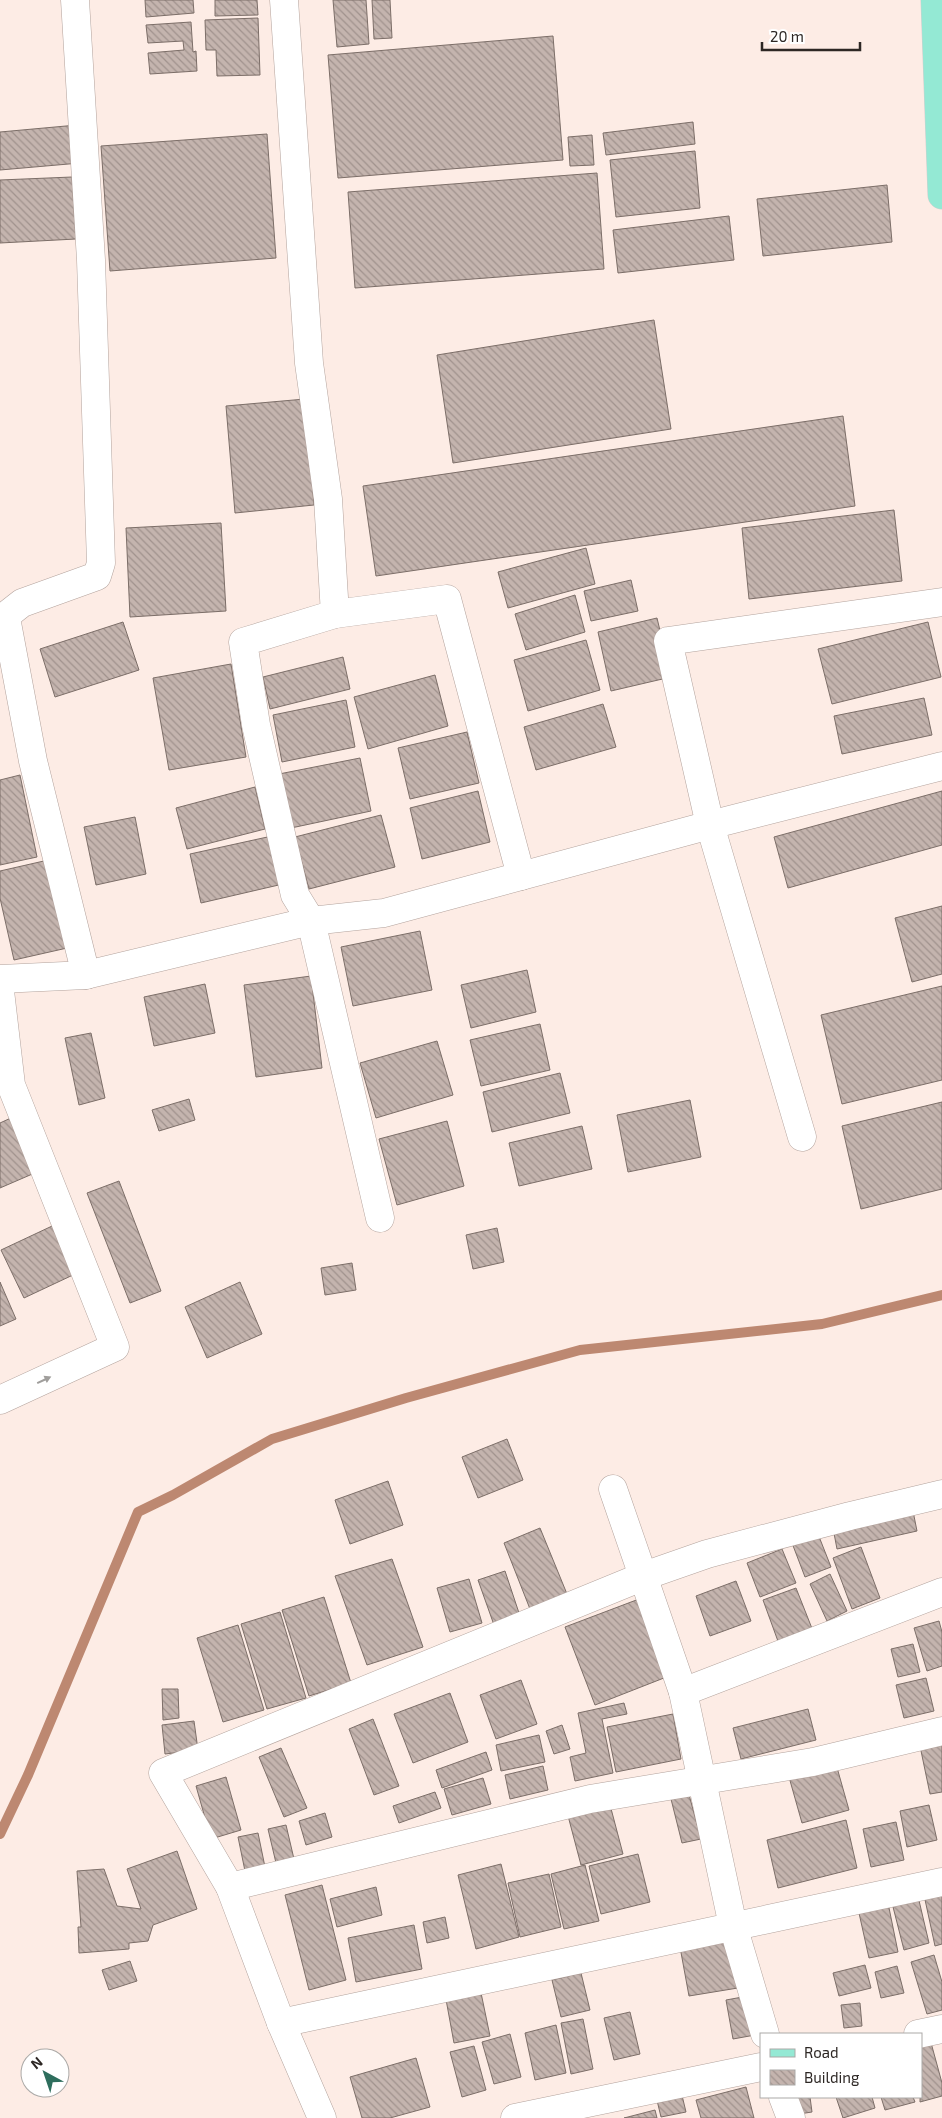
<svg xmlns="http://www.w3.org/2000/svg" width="942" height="2118" font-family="'Exo 2',sans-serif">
<defs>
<pattern id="building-back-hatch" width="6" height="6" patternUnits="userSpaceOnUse" patternTransform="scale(1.25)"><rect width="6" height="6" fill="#c4b4ae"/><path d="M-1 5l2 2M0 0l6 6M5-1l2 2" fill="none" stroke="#a0928d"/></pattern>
</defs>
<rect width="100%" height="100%" fill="#fdece5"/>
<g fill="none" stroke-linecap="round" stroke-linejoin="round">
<polyline stroke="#bd8871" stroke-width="10" points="0,1834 28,1775 138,1512 173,1495 272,1439 406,1398 580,1350 822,1324 942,1295"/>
</g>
<g fill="url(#building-back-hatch)" stroke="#7c6e68">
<polygon points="145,0 193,0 194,13 146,17"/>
<polygon points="215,0 257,0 258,15 215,16"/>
<polygon points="333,0 366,0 369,44 337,47"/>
<polygon points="372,0 390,0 392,38 374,39"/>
<polygon points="258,18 260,75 217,76 216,50 206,50 205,20"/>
<polygon points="191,22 193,52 196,51 197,71 150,74 148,53 184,50 183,41 148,43 146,25"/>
<polygon points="553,36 563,160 338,178 328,55"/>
<polygon points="693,122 695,144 606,155 603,133"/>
<polygon points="77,125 80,163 0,170 0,132"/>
<polygon points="267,134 276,258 110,271 101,146"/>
<polygon points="592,135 594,165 570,166 568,137"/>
<polygon points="695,151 700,208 616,217 610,160"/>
<polygon points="597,173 604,269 355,288 348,192"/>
<polygon points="72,177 76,239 0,243 0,180"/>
<polygon points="887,185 892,242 763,256 757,199"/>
<polygon points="729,216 734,260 618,273 613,230"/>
<polygon points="654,320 671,429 453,463 437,355"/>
<polygon points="305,399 314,505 235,513 226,406"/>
<polygon points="843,416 855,506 376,576 363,486"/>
<polygon points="894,510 902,581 749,599 742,528"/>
<polygon points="221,523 226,611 130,617 126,528"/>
<polygon points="586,548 595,584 508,608 498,572"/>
<polygon points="631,580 638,611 591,621 584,591"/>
<polygon points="575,595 585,632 526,650 515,614"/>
<polygon points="657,618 671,677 611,691 598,632"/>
<polygon points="123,622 139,670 55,697 40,649"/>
<polygon points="928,622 941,677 832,704 818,649"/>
<polygon points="586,640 600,690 528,711 514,660"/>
<polygon points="343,657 350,689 270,709 263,677"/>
<polygon points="231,664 246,757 169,770 153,678"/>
<polygon points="435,675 448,726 368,749 354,697"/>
<polygon points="924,698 932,735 842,754 834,716"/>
<polygon points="346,700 355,747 282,762 273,715"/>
<polygon points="603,704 616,747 536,770 524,727"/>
<polygon points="467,732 479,783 410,799 398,748"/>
<polygon points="360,758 371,811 291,828 279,774"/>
<polygon points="20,775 37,857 0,865 0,780"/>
<polygon points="255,787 265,829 187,849 176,808"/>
<polygon points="478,791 490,842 422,859 410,808"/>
<polygon points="942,791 942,845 788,888 774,837"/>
<polygon points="381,815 395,867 309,889 295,837"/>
<polygon points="135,817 146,874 96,885 84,827"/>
<polygon points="272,836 283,884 201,903 190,854"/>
<polygon points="57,858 76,946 14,960 0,898 0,871"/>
<polygon points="942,906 942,974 912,982 895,918"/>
<polygon points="420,931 432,990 353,1006 341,947"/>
<polygon points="527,970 536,1012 471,1028 461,985"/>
<polygon points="311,976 322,1068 256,1077 244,985"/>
<polygon points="205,984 215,1033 154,1046 144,997"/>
<polygon points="942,986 942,1080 842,1104 821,1015"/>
<polygon points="540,1024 550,1070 481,1086 470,1040"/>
<polygon points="91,1033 105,1098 79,1105 65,1038"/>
<polygon points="437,1041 453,1095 376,1118 360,1063"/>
<polygon points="560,1073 570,1113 492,1132 483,1092"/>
<polygon points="189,1099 195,1120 159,1131 152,1110"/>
<polygon points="690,1100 701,1157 628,1172 617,1115"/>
<polygon points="942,1102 942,1189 861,1209 842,1126"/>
<polygon points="13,1117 37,1172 0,1188 0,1123"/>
<polygon points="447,1121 464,1186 397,1205 379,1139"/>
<polygon points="582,1126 592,1169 519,1186 509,1143"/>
<polygon points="119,1181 161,1291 130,1303 87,1193"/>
<polygon points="67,1219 90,1267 24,1298 1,1250"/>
<polygon points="497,1228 504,1262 473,1269 466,1235"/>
<polygon points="352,1263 356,1290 325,1295 321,1268"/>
<polygon points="0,1282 16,1319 0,1326"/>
<polygon points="240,1282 262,1334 207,1358 185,1307"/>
<polygon points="507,1439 523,1480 478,1498 462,1457"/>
<polygon points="388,1481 403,1525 350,1544 335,1500"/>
<polygon points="913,1511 917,1531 837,1549 833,1528"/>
<polygon points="540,1528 567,1594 530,1609 504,1543"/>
<polygon points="818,1534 831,1567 805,1577 792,1543"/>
<polygon points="861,1547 880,1598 852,1609 833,1558"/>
<polygon points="782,1549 796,1583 760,1597 747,1563"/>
<polygon points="392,1559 423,1647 367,1665 335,1576"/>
<polygon points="505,1571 520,1616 494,1625 478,1580"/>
<polygon points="830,1574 847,1611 827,1621 810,1584"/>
<polygon points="469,1579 482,1623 450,1632 437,1588"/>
<polygon points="736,1581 751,1621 710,1636 696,1596"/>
<polygon points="796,1588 813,1631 779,1644 763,1600"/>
<polygon points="324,1597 351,1683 309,1696 282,1610"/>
<polygon points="639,1599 669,1676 595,1705 565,1627"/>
<polygon points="280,1612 306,1698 267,1709 241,1624"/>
<polygon points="939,1621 942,1632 942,1666 927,1671 914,1628"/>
<polygon points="238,1625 264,1710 223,1722 197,1638"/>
<polygon points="913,1644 920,1672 898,1677 891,1649"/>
<polygon points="926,1678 934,1711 904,1718 896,1685"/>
<polygon points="521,1680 537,1724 496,1739 480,1695"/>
<polygon points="162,1689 178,1689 179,1718 163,1720"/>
<polygon points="450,1693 468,1742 413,1763 394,1714"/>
<polygon points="624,1703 627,1714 602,1719 613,1773 575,1781 570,1757 586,1753 578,1713"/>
<polygon points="808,1709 816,1740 741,1759 733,1728"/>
<polygon points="673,1714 681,1759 616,1772 607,1727"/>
<polygon points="373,1719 399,1786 374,1795 349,1729"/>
<polygon points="194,1721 198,1750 165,1754 162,1725"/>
<polygon points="562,1725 570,1749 554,1754 546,1731"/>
<polygon points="539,1735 545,1762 501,1771 496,1745"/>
<polygon points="942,1742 942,1792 930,1794 920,1746"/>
<polygon points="281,1748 307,1808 284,1817 259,1757"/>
<polygon points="486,1752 492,1770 442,1788 436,1770"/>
<polygon points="836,1764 849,1810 802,1823 789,1777"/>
<polygon points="543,1766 548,1790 510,1799 505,1775"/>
<polygon points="226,1777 241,1830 211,1839 196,1786"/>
<polygon points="483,1778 491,1804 452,1815 444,1789"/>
<polygon points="688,1791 701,1839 682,1843 670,1795"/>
<polygon points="435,1792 441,1808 399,1823 393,1806"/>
<polygon points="609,1801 623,1854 581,1865 567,1812"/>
<polygon points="929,1805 937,1840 907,1847 900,1811"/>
<polygon points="325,1813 332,1837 306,1845 299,1821"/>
<polygon points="846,1820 857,1868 778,1888 767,1840"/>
<polygon points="896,1822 904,1860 871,1867 863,1829"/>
<polygon points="286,1825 294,1859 276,1863 268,1829"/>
<polygon points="258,1833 265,1867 245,1871 238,1837"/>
<polygon points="177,1851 197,1909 153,1925 148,1941 129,1943 129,1949 79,1953 78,1927 81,1927 77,1871 104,1869 117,1906 141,1909 127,1869"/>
<polygon points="638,1854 650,1902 601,1914 589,1866"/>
<polygon points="501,1864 519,1937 476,1949 458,1875"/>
<polygon points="585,1865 599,1921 564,1929 551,1874"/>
<polygon points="549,1874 561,1927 520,1937 508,1883"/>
<polygon points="322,1885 346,1980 309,1990 285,1895"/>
<polygon points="376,1887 382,1915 337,1927 330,1899"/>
<polygon points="942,1891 942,1944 935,1946 924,1895"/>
<polygon points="917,1892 929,1943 904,1950 891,1899"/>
<polygon points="887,1898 898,1952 869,1958 857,1904"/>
<polygon points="445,1917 449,1938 427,1943 423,1922"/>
<polygon points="414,1925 422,1969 356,1982 348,1938"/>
<polygon points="735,1938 744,1987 689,1996 680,1947"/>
<polygon points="934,1955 942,1982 942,2010 927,2014 911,1962"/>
<polygon points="130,1961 137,1981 109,1990 102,1970"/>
<polygon points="865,1965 871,1988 839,1996 833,1973"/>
<polygon points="897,1966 904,1993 881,1998 875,1972"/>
<polygon points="581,1973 590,2010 561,2017 552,1980"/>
<polygon points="480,1988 490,2036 454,2043 445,1994"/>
<polygon points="748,1996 755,2035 733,2039 726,2000"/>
<polygon points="860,2003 862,2026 844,2028 841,2005"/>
<polygon points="630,2012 640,2054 614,2060 604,2018"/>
<polygon points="583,2019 593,2069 571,2074 561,2023"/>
<polygon points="556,2025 566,2073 535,2080 525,2033"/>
<polygon points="510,2034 521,2077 494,2084 482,2042"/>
<polygon points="930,2039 942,2083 942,2096 920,2102 921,2042"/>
<polygon points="474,2046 486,2090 462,2097 450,2052"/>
<polygon points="416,2058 430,2107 390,2118 362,2118 350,2077"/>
<polygon points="680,2087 686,2112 661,2117 655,2092"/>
<polygon points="746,2087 754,2118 701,2118 696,2100"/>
<polygon points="783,2097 810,2097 812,2112 786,2116"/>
<polygon points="836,2097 872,2097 875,2108 843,2118"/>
<polygon points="881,2097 913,2097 915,2102 885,2110"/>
<polygon points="655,2110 657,2118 624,2118"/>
</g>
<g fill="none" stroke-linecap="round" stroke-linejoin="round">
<defs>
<g id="street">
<polyline points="75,0 91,260 101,563 97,576 22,603 8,614 7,623 33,761 86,975"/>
<polyline points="284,0 309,363 328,499 335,614 243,642 256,725 295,895 311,921 380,1218"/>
<polyline points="335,614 447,599 521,876"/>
<polyline points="0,979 86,975 311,921 384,913 710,825 942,766"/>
<polyline points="0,991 11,1085 115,1347 0,1400"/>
<polyline points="802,1137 710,825 668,641 942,602"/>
<polyline points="613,1489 683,1692 733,1926 765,2034"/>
<polyline points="683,1692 942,1592"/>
<polyline points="230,1887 590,1799 813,1762 942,1731"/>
<polyline points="281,2023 942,1882"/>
<polyline points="918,2034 942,2029"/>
<polyline points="783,2097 791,2118"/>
<polyline points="322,2118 281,2023 230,1887 163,1773 644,1576 707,1554 850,1516 942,1494"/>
<polyline points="515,2118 761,2067"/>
</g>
<polyline id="primary" points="935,0 942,195"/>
</defs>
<use href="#street" stroke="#b3a39d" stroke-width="29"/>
<use href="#primary" stroke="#d1cfcf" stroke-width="29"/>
<use href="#street" stroke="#fff" stroke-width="28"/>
<use href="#primary" stroke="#94e9d4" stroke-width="28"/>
</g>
<defs><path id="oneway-solid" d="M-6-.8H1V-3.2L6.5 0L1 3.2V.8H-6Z" transform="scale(1.25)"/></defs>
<use fill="#a09e9c" href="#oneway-solid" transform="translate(44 1380) rotate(-25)"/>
<rect x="760" y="2033" width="162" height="65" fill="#ffffff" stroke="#aba9a7"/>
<rect x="770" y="2049" width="25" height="8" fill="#94e9d4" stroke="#aba9a7"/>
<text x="804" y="2058" font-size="15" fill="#2d2724">Road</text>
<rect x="770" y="2070" width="25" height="15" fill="url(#building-back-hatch)" stroke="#aba9a7"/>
<text x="804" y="2083" font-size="15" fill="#2d2724">Building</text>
<g transform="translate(45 2073) rotate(320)"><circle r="24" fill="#ffffff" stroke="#aba9a7"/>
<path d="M0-4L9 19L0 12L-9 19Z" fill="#2e6e5d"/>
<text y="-8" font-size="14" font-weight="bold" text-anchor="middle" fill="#2d2724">N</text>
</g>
<path d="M762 42v8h98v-8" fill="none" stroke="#2d2724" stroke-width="2.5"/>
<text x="770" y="42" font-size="15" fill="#2d2724" stroke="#ffffff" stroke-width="4" paint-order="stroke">20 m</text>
</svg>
